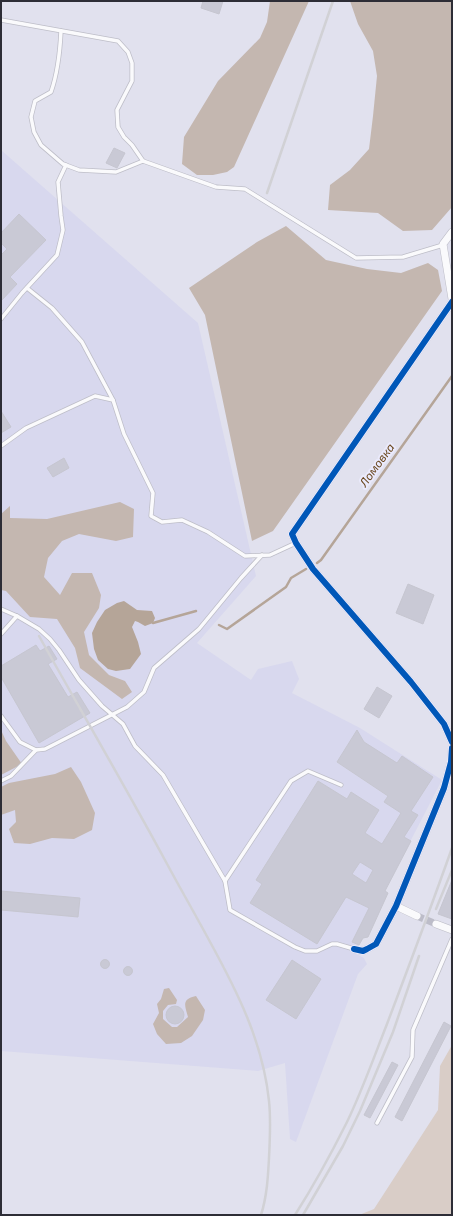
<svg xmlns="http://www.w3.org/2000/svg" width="453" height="1216" font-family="'Exo 2',sans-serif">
<rect width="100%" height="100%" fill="#e1e1ee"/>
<polygon fill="#d8d8ee" points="1,150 198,323 256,576 197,643 251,680 258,669 292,661 299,679 292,693 360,728 442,780 353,952 364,958 367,964 358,974 296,1142 290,1139 285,1063 258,1071 1,1051"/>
<polygon fill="#d9cdc7" points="452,1045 452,1215 359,1215 374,1209 438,1110 440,1066"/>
<g fill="#c4b7b0">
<polygon points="270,1 309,1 234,167 227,172 213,175 197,175 182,164 184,137 218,81 260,38 267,22"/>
<polygon points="350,1 452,1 452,207 432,230 403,231 378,213 328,210 330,185 350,170 369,149 373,116 377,76 373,51 358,24"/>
<polygon points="286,226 326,260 367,269 401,273 428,263 438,270 442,291 273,531 252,541 205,315 189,288 257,242"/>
<polygon points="120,502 134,509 133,537 116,541 79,534 62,541 48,558 44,577 60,595 72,573 92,573 101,595 99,608 84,632 89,655 109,675 125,681 132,692 122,699 80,668 75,648 57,619 30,617 6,591 1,590 1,514 10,506 10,518 47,519"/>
<polygon points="1,730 6,741 22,764 1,775"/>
<polygon points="71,767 81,782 95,813 92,830 74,839 52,838 30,844 14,843 9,829 16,822 15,810 1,815 1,787 9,783 55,774"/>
<path d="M169,988L177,1000L176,1004L168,1005L163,1011V1019L172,1027H177L188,1017C185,1006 181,999 196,996L205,1010L203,1020L192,1036L181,1043L166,1044L157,1034L153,1024L159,1013L157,1004L161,999L164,989Z"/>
</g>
<polygon fill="#b5a598" points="124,601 137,610 152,611 155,618 153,623 145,626 138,622 135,621 132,627 138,642 141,654 130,669 116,671 108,669 98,660 94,649 92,633 97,622 105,610 117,603"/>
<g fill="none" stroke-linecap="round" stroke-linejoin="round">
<g stroke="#b5a598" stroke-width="2.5">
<polyline points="317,563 321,560 452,376"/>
<polyline points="153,623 196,611"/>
<polyline points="219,625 227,629 286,587 291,578 306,569"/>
</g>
</g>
<g fill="#c9c9d5" stroke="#c6c6d0" fill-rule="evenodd">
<polygon points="203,1 223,1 219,14 201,8"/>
<polygon points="114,148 125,153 117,168 106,163"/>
<polygon points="19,214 46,240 10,277 17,284 1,301 1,255 7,249 1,243 1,233"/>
<polygon points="1,411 11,427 1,433"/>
<polygon points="64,458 69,468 53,477 47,468"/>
<polygon points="408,584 434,595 423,624 396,613"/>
<polygon points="36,645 40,651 49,646 57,659 48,664 68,697 77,692 90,713 39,743 1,677 1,666"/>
<polygon points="377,687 392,696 379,718 364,709"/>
<path d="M357,730L364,742L397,763L402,756L433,777L411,811L418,815L404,837L411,841L385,891L388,893L368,937L363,938L359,945L352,942L369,908L346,897L317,944L250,903L262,884L256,880L318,781L347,799L351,792L379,810L365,833L382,844L401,813L384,802L388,796L337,762ZM360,862L373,870L366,883L352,874Z"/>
<polygon points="452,880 452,919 438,914"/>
<polygon points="1,891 80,898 78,917 1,910"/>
<circle cx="105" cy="964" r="4.5"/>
<polygon points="292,960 321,979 296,1019 266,1000"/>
<circle cx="128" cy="971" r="4.5"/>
<circle cx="175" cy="1015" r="9"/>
<polygon points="444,1022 451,1026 402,1121 395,1117"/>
<polygon points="392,1062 398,1065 370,1118 364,1115"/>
</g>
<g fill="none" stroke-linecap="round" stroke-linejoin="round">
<polyline stroke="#bdbdc9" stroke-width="7" stroke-dasharray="7 3.5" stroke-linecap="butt" points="417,916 436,924"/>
<defs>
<g id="service">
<polyline points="1,20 118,41 128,52 132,63 132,81 117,110 118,127 124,137 132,145 143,161"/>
<path d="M61,31C60,52 58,72 51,92L35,101L31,117L34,132L41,145L63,164L79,170L116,172L143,161L216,187L245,189L356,258L403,257L443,245"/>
<polyline points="27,288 52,308 82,342 113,400"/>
<polyline points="1,319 22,293 57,255 63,230 61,216 58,182 66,165"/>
<polyline points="1,446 26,428 95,396 113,400 124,434 153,493 151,516 162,522 182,520 208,532 245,556 270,555 296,543"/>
<polyline points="1,609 17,616 39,629 50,639 59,650 79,680 102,706 123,724 135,746 163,775 225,881"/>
<polyline points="1,634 17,616"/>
<polyline points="1,716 20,742 36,750"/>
<polyline points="1,781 11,776 36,750 45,749 51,746 127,707 144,692 154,668 199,629 241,578 262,555"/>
<polyline points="341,785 308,771 291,781 225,881 230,910 295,947 305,951 317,951 332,944 337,944 354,949"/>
<polyline points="377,1123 412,1057 413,1030 452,939"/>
</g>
<g id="minor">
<polyline points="452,232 443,244 452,299"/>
<polyline points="452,302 292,534 296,543 313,569 411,682 444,724 452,742"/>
<polyline points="396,906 417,916"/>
<polyline points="436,924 452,930"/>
<polyline points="354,949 363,951 367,949 376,944 396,906 444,788 451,762 452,748"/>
</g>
</defs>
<use href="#service" stroke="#bebec8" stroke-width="5"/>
<use href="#minor" stroke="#bebec8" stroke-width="8"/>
<use href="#service" stroke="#fafafc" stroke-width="3.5"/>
<use href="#minor" stroke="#fafafc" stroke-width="7"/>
<g stroke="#d1d1d5" stroke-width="2.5">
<polyline points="267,193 333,1"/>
<path d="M39,636C81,711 125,786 166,862C180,888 195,914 209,940C237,991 263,1042 269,1101C271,1119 270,1139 269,1158C268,1177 267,1196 261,1215"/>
<polyline points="436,909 452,870"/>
<path d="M295,1215C314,1185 331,1154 347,1122C362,1091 374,1057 387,1024C409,966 431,907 452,848"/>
<polyline points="303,1215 343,1146 360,1111 393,1032 419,956"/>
</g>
<defs>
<g id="cycleway">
<polyline points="452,302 292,534 296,543 313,569 411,682 444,724 452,742"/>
<polyline points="354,949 363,951 367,949 376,944 396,906 444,788 451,762 452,748"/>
</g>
</defs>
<use href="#cycleway" stroke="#eaeafc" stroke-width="8"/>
<use href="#cycleway" stroke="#0057b8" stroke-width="6"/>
</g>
<g text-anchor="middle" stroke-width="4" stroke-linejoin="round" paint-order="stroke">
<g font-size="12" font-style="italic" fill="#69461c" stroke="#eaeafc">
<text transform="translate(377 465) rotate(-54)" y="4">Ломовка</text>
</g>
</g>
<rect width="453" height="1216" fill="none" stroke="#2d2d36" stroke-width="4"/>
</svg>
